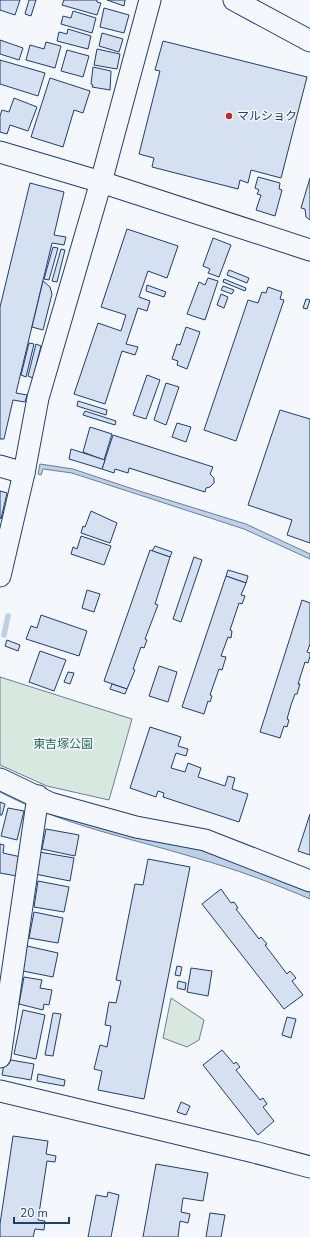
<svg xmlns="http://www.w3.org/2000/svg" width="310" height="1237" font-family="'Nunito Sans','Noto Sans JP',sans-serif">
<rect width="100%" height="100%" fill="#f4f7fb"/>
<g fill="#d7e8df" stroke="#687fa3">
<polygon points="0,677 132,719 109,800 47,786 0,765"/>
<polygon points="171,998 204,1020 199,1040 187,1047 163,1038"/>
</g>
<g fill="#bed0e5" stroke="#687fa3">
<polygon points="40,464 73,469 136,490 246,524 310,554 310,559 244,529 72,473 43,469 41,475 38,474"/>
<path d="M0,781L202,843L310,885V899C273,883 235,869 196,858C127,837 65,826 0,792Z"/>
</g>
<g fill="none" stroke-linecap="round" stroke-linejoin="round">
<polyline stroke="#bed0e5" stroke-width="5.5" points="4,635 8,616"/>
</g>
<g fill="#d5e0f0" stroke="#1d3f73">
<polygon points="0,0 20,0 15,15 0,10"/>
<polygon points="29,0 36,0 31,16 25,14"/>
<polygon points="64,0 97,0 97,2 101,3 97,15 62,5"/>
<polygon points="107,0 125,0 124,6"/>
<polygon points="104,8 129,15 124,33 100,27"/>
<polygon points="73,11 96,18 92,33 61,24 63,16 71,18"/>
<polygon points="68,29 91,36 88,49 57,41 59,32 67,34"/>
<polygon points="102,33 123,39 119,52 99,46"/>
<polygon points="0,40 23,48 19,60 0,54"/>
<polygon points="163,41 307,77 281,178 251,170 248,183 240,180 238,189 152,167 154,158 139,154 160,71 155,70"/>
<polygon points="46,42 61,46 55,68 26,60 30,45 44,49"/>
<polygon points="97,49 120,54 117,69 94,65"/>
<polygon points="67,50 89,56 83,77 61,71"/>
<polygon points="0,60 45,73 38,96 0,84"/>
<polygon points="93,67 111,71 110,90 92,87 93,85 91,84"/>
<polygon points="50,78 90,91 83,113 74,110 63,147 31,137"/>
<polygon points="14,98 37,107 28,131 10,125 7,134 0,132 0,116 2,110 9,112"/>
<polygon points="258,177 280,183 279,189 282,190 275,216 256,210 261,195 257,194 259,190 255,188"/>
<polygon points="310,178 310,220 306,217 305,209 301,208"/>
<polygon points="30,183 64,192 54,235 66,237 64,245 52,243 16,393 27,395 25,402 13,400 4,439 0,439 0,307"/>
<polygon points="127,229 178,246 167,278 148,271 139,297 150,301 147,311 138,308 126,344 138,347 135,355 122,351 105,404 74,394 98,323 121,331 126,315 101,307"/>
<polygon points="213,238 231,245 219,277 208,273 210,269 203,266"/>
<polygon points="53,247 58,248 49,280 44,279"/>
<polygon points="61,249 65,250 57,282 52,281"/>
<polygon points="229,270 249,278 247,283 227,275"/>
<polygon points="208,278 218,281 205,320 187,314 199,282 205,285"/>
<polygon points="224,279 246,288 245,291 223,282"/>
<polygon points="43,281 50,287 52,294 43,330 32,327"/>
<polygon points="147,285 166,292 164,297 146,291"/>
<polygon points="223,286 234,290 232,294 221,290"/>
<polygon points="268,287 282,292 280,299 284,300 236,441 204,430 248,300 258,303 262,292 266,293"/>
<polygon points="221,294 228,297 224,308 217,305"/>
<polygon points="306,299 310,300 307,309 303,308"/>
<polygon points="186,327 200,332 187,369 177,365 178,361 172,359 177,344 180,345"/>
<polygon points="29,343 34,344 26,377 21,375"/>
<polygon points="36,344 41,346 33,378 28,376"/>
<polygon points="147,375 160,380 146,419 133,415"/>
<polygon points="166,383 179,387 166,425 154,420"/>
<polygon points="78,401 107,410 106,415 77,406"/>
<polygon points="280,410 310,419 310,543 287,535 292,520 248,505"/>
<polygon points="85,411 116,421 115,425 83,415"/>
<polygon points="177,423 191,427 186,442 172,437"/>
<polygon points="90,427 112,434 104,460 83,452"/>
<polygon points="113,435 213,467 210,474 214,478 214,483 210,487 206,488 205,492 129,468 128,473 115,469 114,473 102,469"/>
<polygon points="71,449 105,460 102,469 69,459"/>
<polygon points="0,491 7,493 1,519 0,518"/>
<polygon points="91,511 117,523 110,543 81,533 83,526 85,527"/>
<polygon points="81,536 111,546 104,565 71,554 73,547 77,549"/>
<polygon points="155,546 172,552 170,557 152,551"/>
<polygon points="150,550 170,557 155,604 158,605 145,639 147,640 144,648 141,647 133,669 135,670 127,689 104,681"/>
<polygon points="194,557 202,560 181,622 173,619"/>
<polygon points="228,570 248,576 246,583 226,576"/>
<polygon points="226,576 246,583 241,595 245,596 242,604 239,603 230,630 232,631 231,638 228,637 221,656 226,657 222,670 219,669 210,695 212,696 210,702 208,701 204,714 182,707"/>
<polygon points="87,590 100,594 94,612 82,608"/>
<polygon points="302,600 310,603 310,644 307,652 310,653 310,656 308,663 305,662 298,684 300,684 297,694 295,694 291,705 287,719 289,720 287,727 284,726 280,738 260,732"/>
<polygon points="41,615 87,631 79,656 26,639 31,626 37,628"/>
<polygon points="7,640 20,645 18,651 5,646"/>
<polygon points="40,651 66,660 54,691 29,682"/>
<polygon points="159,666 177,672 168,702 149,696"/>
<polygon points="68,672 74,673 70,684 64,682"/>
<polygon points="112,684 127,689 125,694 110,689"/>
<polygon points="150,727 181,737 178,746 188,749 186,756 176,753 171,768 185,772 188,763 201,768 198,777 225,786 228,776 235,778 232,789 248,794 239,822 163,797 164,793 158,791 156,797 130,788"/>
<polygon points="0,802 5,804 2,815 0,815"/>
<polygon points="8,808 24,811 17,840 1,836"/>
<polygon points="310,814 310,855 298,851"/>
<polygon points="46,829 79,835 75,856 42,849"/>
<polygon points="0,844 4,845 3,853 21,857 17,876 0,873"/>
<polygon points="39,852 74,858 70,881 35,874"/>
<polygon points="148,859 190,867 144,1099 98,1090 102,1071 94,1069 100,1045 107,1047 111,1026 105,1025 109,1002 116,1003 121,981 116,980 135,884 143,885"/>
<polygon points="38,881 69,887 64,912 34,907"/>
<polygon points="221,889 231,903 234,902 238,908 236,909 259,939 261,937 267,944 265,945 287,974 290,971 296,978 292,981 303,995 284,1009 202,904"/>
<polygon points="34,912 63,918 58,943 29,938"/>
<polygon points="27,946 58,953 53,977 23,971"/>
<polygon points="177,966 182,967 180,976 175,975"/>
<polygon points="191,968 212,971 208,996 187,992"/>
<polygon points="24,977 42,980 40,988 52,990 49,1005 44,1004 43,1010 19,1004"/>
<polygon points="178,981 186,983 185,990 177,988"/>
<polygon points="23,1010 45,1015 36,1059 14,1054"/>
<polygon points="53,1013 61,1014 53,1056 45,1055"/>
<polygon points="287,1017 296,1019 291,1038 282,1035"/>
<polygon points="222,1050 234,1064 236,1062 240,1067 236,1070 260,1100 263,1098 267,1104 263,1107 274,1121 258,1135 203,1065"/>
<polygon points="5,1059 34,1064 31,1080 2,1075"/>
<polygon points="38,1074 65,1080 64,1086 37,1081"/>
<polygon points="181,1102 190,1106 186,1115 177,1112"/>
<polygon points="13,1136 48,1141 46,1154 56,1156 55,1162 47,1161 38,1220 45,1221 44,1230 35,1229 33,1237 0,1237 0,1224"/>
<polygon points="156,1164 208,1173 203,1201 183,1198 181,1212 190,1214 188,1223 180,1221 178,1237 143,1237"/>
<polygon points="108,1192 119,1195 111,1237 88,1237 96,1195 107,1197"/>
<polygon points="210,1213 225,1215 221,1237 206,1237"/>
</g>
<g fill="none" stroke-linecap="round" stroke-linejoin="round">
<defs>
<g id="minor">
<polyline points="234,0 310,41"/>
<polyline points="0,152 101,182 310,250"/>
<polyline points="0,466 24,473"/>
<polyline points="0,576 24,473 38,398 101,182 150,0"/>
<polyline points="0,779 50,803 136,827 205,840 310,881"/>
<polyline points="0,1057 38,796"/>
<polyline points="0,1091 254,1152 310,1167"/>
</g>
</defs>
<use href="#minor" stroke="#1d3f73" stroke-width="23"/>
<use href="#minor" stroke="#f4f7fb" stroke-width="21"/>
</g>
<circle fill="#c62828" stroke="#f4f7fb" stroke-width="1.5" cx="229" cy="116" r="4"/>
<g text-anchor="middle" stroke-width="3" stroke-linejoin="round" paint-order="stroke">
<g font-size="12" fill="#1d3f73" stroke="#f4f7fb" text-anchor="start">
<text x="237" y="120">マルショク</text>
</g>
<g font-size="12" fill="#2c6c60" stroke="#f4f7fb">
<text x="63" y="748">東吉塚公園</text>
</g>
</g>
<path d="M14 1217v6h55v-6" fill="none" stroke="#1d3f73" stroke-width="2"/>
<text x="20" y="1217" font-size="12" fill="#1d3f73" stroke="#f4f7fb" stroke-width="3" paint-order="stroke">20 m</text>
</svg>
